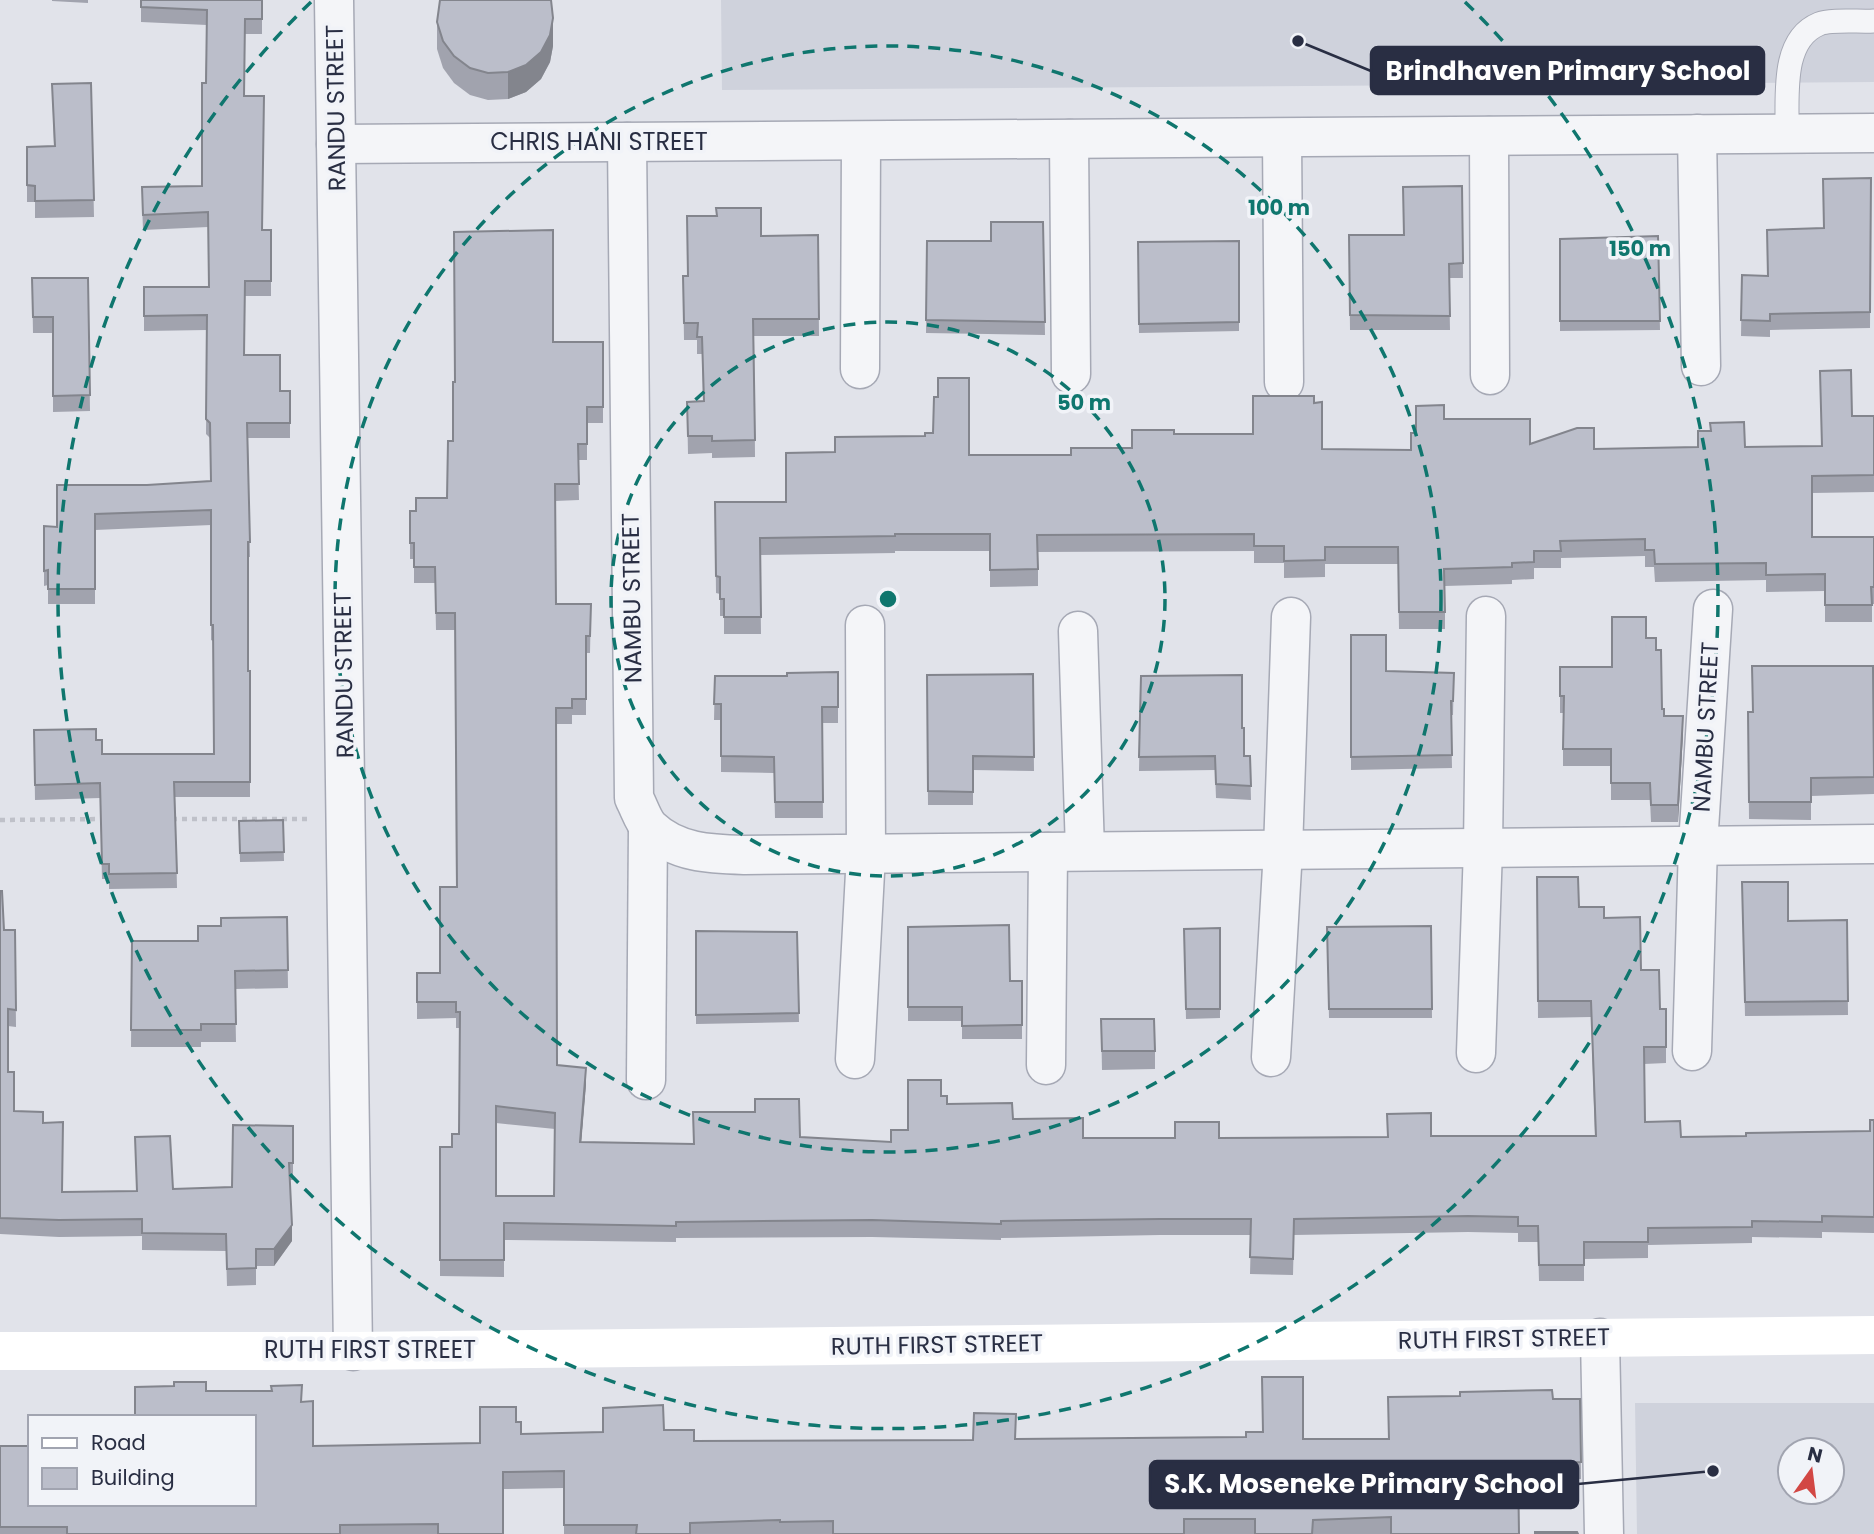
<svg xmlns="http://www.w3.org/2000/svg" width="1874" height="1534" font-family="Poppins,sans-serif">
<rect width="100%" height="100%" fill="#e1e3ea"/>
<g fill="#cfd2dc" fill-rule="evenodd">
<polygon points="721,0 1874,0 1874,82 722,90"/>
<path d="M1635,1403H1874V1534H1637ZM1790,1450H1832V1492H1790Z"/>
</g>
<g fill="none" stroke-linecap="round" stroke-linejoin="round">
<defs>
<path id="lane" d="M1787,133C1788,99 1780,40 1819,24C1831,19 1860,22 1874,21"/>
<g id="street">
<polyline points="334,0 353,1351"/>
<polyline points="1697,134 1701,366"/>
<polyline points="1489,136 1490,375"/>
<polyline points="1282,138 1284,382"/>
<polyline points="1069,139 1071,374"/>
<path d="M627,142L634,798C639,807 643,821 650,828C676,853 710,854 744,855L1874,844"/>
<polyline points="336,144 1874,133"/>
<polyline points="860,369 861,141"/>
<polyline points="1078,631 1085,851"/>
<polyline points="1692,1051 1698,845 1713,609"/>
<polyline points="1476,1053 1483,848 1486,616"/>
<polyline points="1271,1057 1283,850 1291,617"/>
<polyline points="855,1059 866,854 865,625"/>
<polyline points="1046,1065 1048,852"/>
<polyline points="646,1080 648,827"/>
<polyline points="1600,1338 1604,1534"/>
</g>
</defs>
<use href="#lane" stroke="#a6a9b5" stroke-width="25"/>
<use href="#street" stroke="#a6a9b5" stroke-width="41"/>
<g stroke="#bfc1c9" stroke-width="4.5" stroke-dasharray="5 5" stroke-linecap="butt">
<polyline points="172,819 310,819"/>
<polyline points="0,820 104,819"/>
</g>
<use href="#lane" stroke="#f4f5f8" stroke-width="23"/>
<use href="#street" stroke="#f4f5f8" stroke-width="38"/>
<polyline stroke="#fff" stroke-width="38" points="0,1351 353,1351 1874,1335"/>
</g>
<g fill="#a1a3ae" fill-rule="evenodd">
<polygon points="52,0 88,0 88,3 52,1"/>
<polygon points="141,0 262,0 262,34 245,34 244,96 262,230 271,230 271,296 245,296 244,355 280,391 290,391 290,438 248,438 250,557 248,557 248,671 250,671 250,797 175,797 177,888 109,889 109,879 102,879 100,798 35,800 34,730 96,740 102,754 214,754 213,641 211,640 211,525 95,530 95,604 48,604 48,585 44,586 44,526 57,527 147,485 211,481 210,438 206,434 207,330 144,331 144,287 209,287 208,227 143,230 142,202 142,187 202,186 207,25 141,22"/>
<polygon points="437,22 553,46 550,62 541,79 526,92 508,99 488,100 470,95 454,83 443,68 437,49"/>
<polygon points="91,83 94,217 35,218 35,202 27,202 27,147 54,146 52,84"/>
<polygon points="1871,178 1870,328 1770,330 1770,337 1741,336 1742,275 1768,276 1824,228"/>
<polygon points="1462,186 1463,278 1449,278 1450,330 1350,330 1349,235 1404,235"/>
<polygon points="1043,222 1045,335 926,333 927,241 991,241"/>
<polygon points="818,235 819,336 754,336 755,457 712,458 712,453 688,454 687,402 703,401 702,354 697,354 697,340 684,340 683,276 688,276 761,236"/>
<polygon points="1658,236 1660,330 1560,331 1560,239"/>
<polygon points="1239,241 1239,331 1139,333 1138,242"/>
<polygon points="32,278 88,278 90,411 53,412 53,333 33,333"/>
<path d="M553,342H603V423H587V460H578L579,500L555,501L556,604H591L590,653H586V715H572V724H556L557,1065L586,1084L581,1142L693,1144L800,1137L891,1142L908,1130L941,1096L947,1104L1013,1119L1083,1138L1595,1136L1591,1017L1538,1018L1537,877L1579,907L1604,918L1641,970L1660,1009H1666V1063L1644,1064L1645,1122L1681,1137L1746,1136L1870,1131L1874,1120V1233L1822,1232V1238L1752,1237V1243L1648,1245V1258L1584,1259V1281H1539L1538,1242H1518V1233L1468,1232L1294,1235L1293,1275L1250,1274L1251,1235H1160L1001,1238V1240L872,1237L676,1238V1242L504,1240V1277L440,1276V1147H452L459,1134L460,1028H456V1018L417,1019V973H440L456,887L455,630H436L435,583H414V559H410V511H416L447,498L453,441L455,382ZM496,1123L555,1129L554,1196H496Z"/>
<polygon points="1314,403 1322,449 1411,450 1416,433 1444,419 1530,444 1594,449 1821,446 1852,416 1874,416 1874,492 1812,493 1812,537 1874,537 1874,604 1872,604 1872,622 1825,622 1825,591 1766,592 1766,580 1655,582 1654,567 1645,567 1645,556 1561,558 1561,568 1534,568 1534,579 1512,580 1512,584 1445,586 1445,629 1399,629 1398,564 1325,564 1325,577 1284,578 1284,563 1254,563 1254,551 1038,552 1038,586 990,587 990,551 895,551 895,553 760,555 761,634 724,634 724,616 720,616 720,594 716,593 715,502 786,502 969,455 1071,455 1132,448 1174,434 1253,434"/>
<polygon points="1351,635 1386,671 1454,673 1453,715 1451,715 1452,768 1351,770"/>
<polygon points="1646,638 1656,650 1662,709 1664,716 1683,733 1678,822 1651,822 1650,800 1611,800 1611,766 1563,766 1563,713 1560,713 1560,667 1612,667"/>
<polygon points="838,672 838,723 822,723 823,818 775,818 774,773 721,772 721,720 714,720 715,676 787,676"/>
<polygon points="1033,674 1034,771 973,770 973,805 928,805 927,675"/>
<polygon points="1141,676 1242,728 1244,756 1250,756 1251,800 1216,798 1215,770 1139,771"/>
<polygon points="1748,712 1874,719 1874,794 1811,796 1811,820 1749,819"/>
<polygon points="283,820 284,861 240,862 239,821"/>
<polygon points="1742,882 1788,921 1847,920 1848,1015 1745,1016"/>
<polygon points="0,891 4,930 15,930 16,1027 8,1026 8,1072 14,1111 43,1123 62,1192 136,1191 232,1187 293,1126 293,1180 290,1180 292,1241 274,1266 256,1266 256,1285 227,1286 226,1251 142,1250 142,1236 59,1237 0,1234"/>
<polygon points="287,917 288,988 235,989 236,1042 201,1042 201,1047 131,1047 132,941 198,941 221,926"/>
<polygon points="1431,926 1432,1018 1329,1018 1327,927"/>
<polygon points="908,927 1010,981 1022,981 1022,1039 962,1039 962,1021 908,1021"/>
<polygon points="1220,928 1220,1018 1186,1019 1184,929"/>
<polygon points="696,931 797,932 799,1022 696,1024"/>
<polygon points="1101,1019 1155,1051 1155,1069 1102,1070"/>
<polygon points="206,1391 301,1402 313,1446 480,1443 516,1422 521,1434 664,1430 694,1441 1389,1439 1553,1399 1580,1399 1581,1479 1518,1480 1519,1534 564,1534 564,1488 503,1489 503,1534 0,1534 0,1446 254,1504"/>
</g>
<g fill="#83858d">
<polygon points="553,18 553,46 550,62 541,79 526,92 508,99 508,72"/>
<polygon points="1683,716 1683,733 1678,822 1678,805"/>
<polygon points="586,1068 586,1084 580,1158 580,1142"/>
<polygon points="292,1225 292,1241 274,1266 274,1249"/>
</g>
<g fill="#bbbeca" stroke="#83858d" stroke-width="2" fill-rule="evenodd">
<polygon points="141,0 262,0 262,19 245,19 244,96 264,96 262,230 271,230 271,281 245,281 244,355 280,355 280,391 290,391 290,423 247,423 250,542 248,542 248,671 250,671 250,782 174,782 177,873 109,874 109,864 102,864 100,783 35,785 34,730 96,729 96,740 102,740 102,754 214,754 213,625 211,625 211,510 95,514 95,589 48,589 48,570 44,571 44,526 57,527 57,485 147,485 211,481 210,423 206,419 207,315 144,316 144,287 209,287 208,212 143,215 142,187 202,186 202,83 206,83 207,10 141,7"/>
<polygon points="440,0 551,0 553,18 550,35 541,52 526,65 508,72 488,73 470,68 454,56 443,41 437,22"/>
<polygon points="91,83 94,200 35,201 35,186 27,185 27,147 55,146 52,84"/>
<polygon points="1871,178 1870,312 1770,314 1770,321 1741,320 1742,275 1768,276 1767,230 1824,228 1823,179"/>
<polygon points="1462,186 1463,263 1449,264 1450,316 1350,315 1349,235 1404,235 1403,187"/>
<polygon points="716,208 761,208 761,236 818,235 819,319 753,319 755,440 712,441 712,436 688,436 687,402 704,401 702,337 697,337 698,323 684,323 683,276 688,276 687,216 717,216"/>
<polygon points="991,222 1043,222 1045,322 926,320 927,241 991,241"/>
<path d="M553,230V342H603V407H587V444H578L579,484H555L556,604H591L590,636H586V699H572V708H556L557,1065L586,1068L580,1142L694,1144L693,1112H755V1099H799L800,1137L891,1142V1130H908V1080H941V1096H947V1104L1012,1103L1013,1119L1083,1118V1138H1175V1122H1219V1138L1388,1137L1387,1114L1431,1113V1136H1596L1591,1001H1538L1537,877H1578L1579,907H1604V918L1640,917L1641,970H1659L1660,1009H1666V1047H1644L1645,1122L1680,1121L1681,1137L1746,1136V1133L1870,1131V1120H1874V1217L1822,1216V1222L1752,1221V1227L1648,1228V1242H1584V1265H1539L1538,1226H1518V1217L1468,1216L1294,1219L1293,1259L1250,1257L1251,1219H1160L1001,1221V1224L872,1220L676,1222V1226L504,1223V1260H440V1147H452V1134H459L460,1012H456V1002H417V973H440V887H457L455,613H436L435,567H414V543H410V511H416V498H447L448,441H453V382H455L454,232ZM496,1106L555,1113L554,1196H496Z"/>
<polygon points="1658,236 1660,321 1560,321 1560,239"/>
<polygon points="1239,241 1239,322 1139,324 1138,242"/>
<polygon points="32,278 88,278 90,395 53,396 53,317 33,317"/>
<polygon points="1851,370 1852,416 1874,416 1874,475 1812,476 1812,537 1874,537 1874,587 1871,587 1872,605 1825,605 1825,574 1766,575 1766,563 1655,564 1654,550 1645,550 1645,539 1560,541 1561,551 1534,551 1534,562 1512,563 1512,567 1444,569 1445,612 1399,612 1398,547 1325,547 1325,560 1284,561 1284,546 1254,546 1254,534 1037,535 1038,569 990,570 990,534 895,534 895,536 760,538 761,617 724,617 724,599 720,599 720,577 716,576 715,502 786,502 786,453 835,452 835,437 925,436 925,433 933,433 934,397 938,397 938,378 969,378 969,455 1071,455 1071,448 1132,448 1132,430 1174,430 1174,434 1253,434 1253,396 1314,396 1314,403 1322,402 1322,449 1411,450 1411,433 1416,433 1416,406 1444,405 1444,419 1530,419 1530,444 1577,428 1594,428 1594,449 1698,447 1698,431 1711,431 1710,423 1744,422 1745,447 1822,446 1820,371"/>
<polygon points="1612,617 1646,617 1646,638 1656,638 1656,650 1661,650 1662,709 1664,709 1664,716 1683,716 1678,805 1651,805 1650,783 1611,783 1611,749 1563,749 1564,696 1560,696 1560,667 1612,667"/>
<polygon points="1351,635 1386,635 1386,671 1454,673 1453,701 1451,701 1452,755 1351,757"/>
<polygon points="1752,666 1873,666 1874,777 1811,778 1811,802 1749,802 1748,712 1753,712"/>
<polygon points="838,672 838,707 822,707 823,802 775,802 774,757 721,756 721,704 714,704 715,676 787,676 787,673"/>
<polygon points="1033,674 1034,757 973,756 973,792 928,791 927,675"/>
<polygon points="1242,675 1242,728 1244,728 1244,756 1250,756 1251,786 1216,784 1215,756 1139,757 1141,676"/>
<polygon points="283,820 284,852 240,853 239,821"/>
<polygon points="1742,882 1788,882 1788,921 1847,920 1848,1001 1745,1002"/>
<polygon points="0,891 2,891 4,930 15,930 16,1010 8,1009 8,1072 14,1072 14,1111 43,1112 43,1123 63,1122 62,1192 137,1191 135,1137 170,1136 173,1189 232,1187 233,1125 293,1126 293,1163 289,1163 292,1225 274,1249 256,1249 256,1268 227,1269 226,1234 142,1233 142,1219 59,1220 0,1218"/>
<polygon points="287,917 288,970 235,971 236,1024 201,1024 201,1030 131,1030 132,941 198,941 198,926 221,926 221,918"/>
<polygon points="1009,925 1010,981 1022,981 1022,1025 962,1026 962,1007 908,1007 908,927"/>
<polygon points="1431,926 1432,1009 1329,1009 1327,927"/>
<polygon points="1220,928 1220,1009 1186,1009 1184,929"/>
<polygon points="696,931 797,932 799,1013 696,1015"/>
<polygon points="1101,1019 1154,1019 1155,1051 1102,1051"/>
<polygon points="1262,1377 1303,1377 1303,1439 1389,1439 1388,1397 1460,1396 1460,1392 1552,1390 1553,1399 1580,1399 1581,1462 1518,1463 1519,1534 1391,1534 1391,1517 1313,1520 1312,1534 1255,1534 1255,1519 1184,1519 1184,1534 833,1534 833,1521 780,1522 780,1520 690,1523 690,1534 636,1534 637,1525 564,1525 564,1471 503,1472 503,1534 438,1534 438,1524 340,1525 340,1534 67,1534 67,1527 0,1527 0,1446 30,1446 30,1504 254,1504 254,1417 135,1417 135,1387 174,1386 174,1382 206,1382 206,1391 272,1391 271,1386 302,1385 301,1402 313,1401 313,1446 480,1443 480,1407 516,1407 516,1422 521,1422 521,1434 603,1432 603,1408 663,1405 664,1430 694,1430 694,1441 973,1440 974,1413 1016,1414 1015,1439 1246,1437 1246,1432 1263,1432"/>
<polygon points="1535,1532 1577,1532 1578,1534 1535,1534"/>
</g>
<g fill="none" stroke="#0f766e" stroke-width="3.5" stroke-dasharray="12 9">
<circle cx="888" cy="599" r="277"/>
<circle cx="888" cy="599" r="553"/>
<path d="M1465 2A830 830 0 1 1 311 2"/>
</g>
<g text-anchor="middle" stroke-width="7" stroke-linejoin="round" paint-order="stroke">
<g font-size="24" fill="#292e43" stroke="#f1f3f8">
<text transform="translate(336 108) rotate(-91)" y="8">RANDU STREET</text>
<text x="599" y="150">CHRIS HANI STREET</text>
<text transform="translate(632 598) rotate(-91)" y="8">NAMBU STREET</text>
<text transform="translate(344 675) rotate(-91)" y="8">RANDU STREET</text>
<text transform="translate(1706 727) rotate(-87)" y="8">NAMBU STREET</text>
<text transform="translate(1504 1339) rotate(-1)" y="8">RUTH FIRST STREET</text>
<text transform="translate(937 1345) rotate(-1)" y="8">RUTH FIRST STREET</text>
<text x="370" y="1358">RUTH FIRST STREET</text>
</g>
</g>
<circle cx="888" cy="599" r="10" fill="#0f766e" stroke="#f1f3f8" stroke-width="3.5"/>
<g font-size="21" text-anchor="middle" font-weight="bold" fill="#0f766e" stroke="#f1f3f8" stroke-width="7" stroke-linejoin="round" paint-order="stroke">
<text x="1279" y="215">100 m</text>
<text x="1640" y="256">150 m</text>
<text x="1084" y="410">50 m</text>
</g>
<path fill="none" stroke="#292e43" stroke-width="2.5" d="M1298 41L1371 71M1713 1471L1578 1484"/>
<g fill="#292e43" stroke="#f1f3f8" stroke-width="2.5">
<circle cx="1298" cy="41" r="7"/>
<circle cx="1713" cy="1471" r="7"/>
</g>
<g fill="#292e43" stroke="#292e43" stroke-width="2.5">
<rect x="1371" y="47" width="393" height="47" rx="7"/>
<rect x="1150" y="1461" width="428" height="47" rx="7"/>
</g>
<g font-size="26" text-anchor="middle" font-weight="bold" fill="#fff">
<text x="1568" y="80">Brindhaven Primary School</text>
<text x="1364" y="1493">S.K. Moseneke Primary School</text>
</g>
<rect x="28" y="1415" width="228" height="91" fill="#f1f3f8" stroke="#a1a4b0" stroke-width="2"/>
<rect x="42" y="1438" width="35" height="10" fill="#ffffff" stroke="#a1a4b0" stroke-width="2"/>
<text x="91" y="1450" font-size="21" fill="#292e43">Road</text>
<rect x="42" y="1468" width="35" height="21" fill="#bbbeca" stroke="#a1a4b0" stroke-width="2"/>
<text x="91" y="1485" font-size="21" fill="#292e43">Building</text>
<g transform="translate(1811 1471) rotate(14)"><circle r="33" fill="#f1f3f8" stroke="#a1a4b0" stroke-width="2"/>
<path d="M0-5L12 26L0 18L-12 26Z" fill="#d24744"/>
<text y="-10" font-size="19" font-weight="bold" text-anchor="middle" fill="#292e43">N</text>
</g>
</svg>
